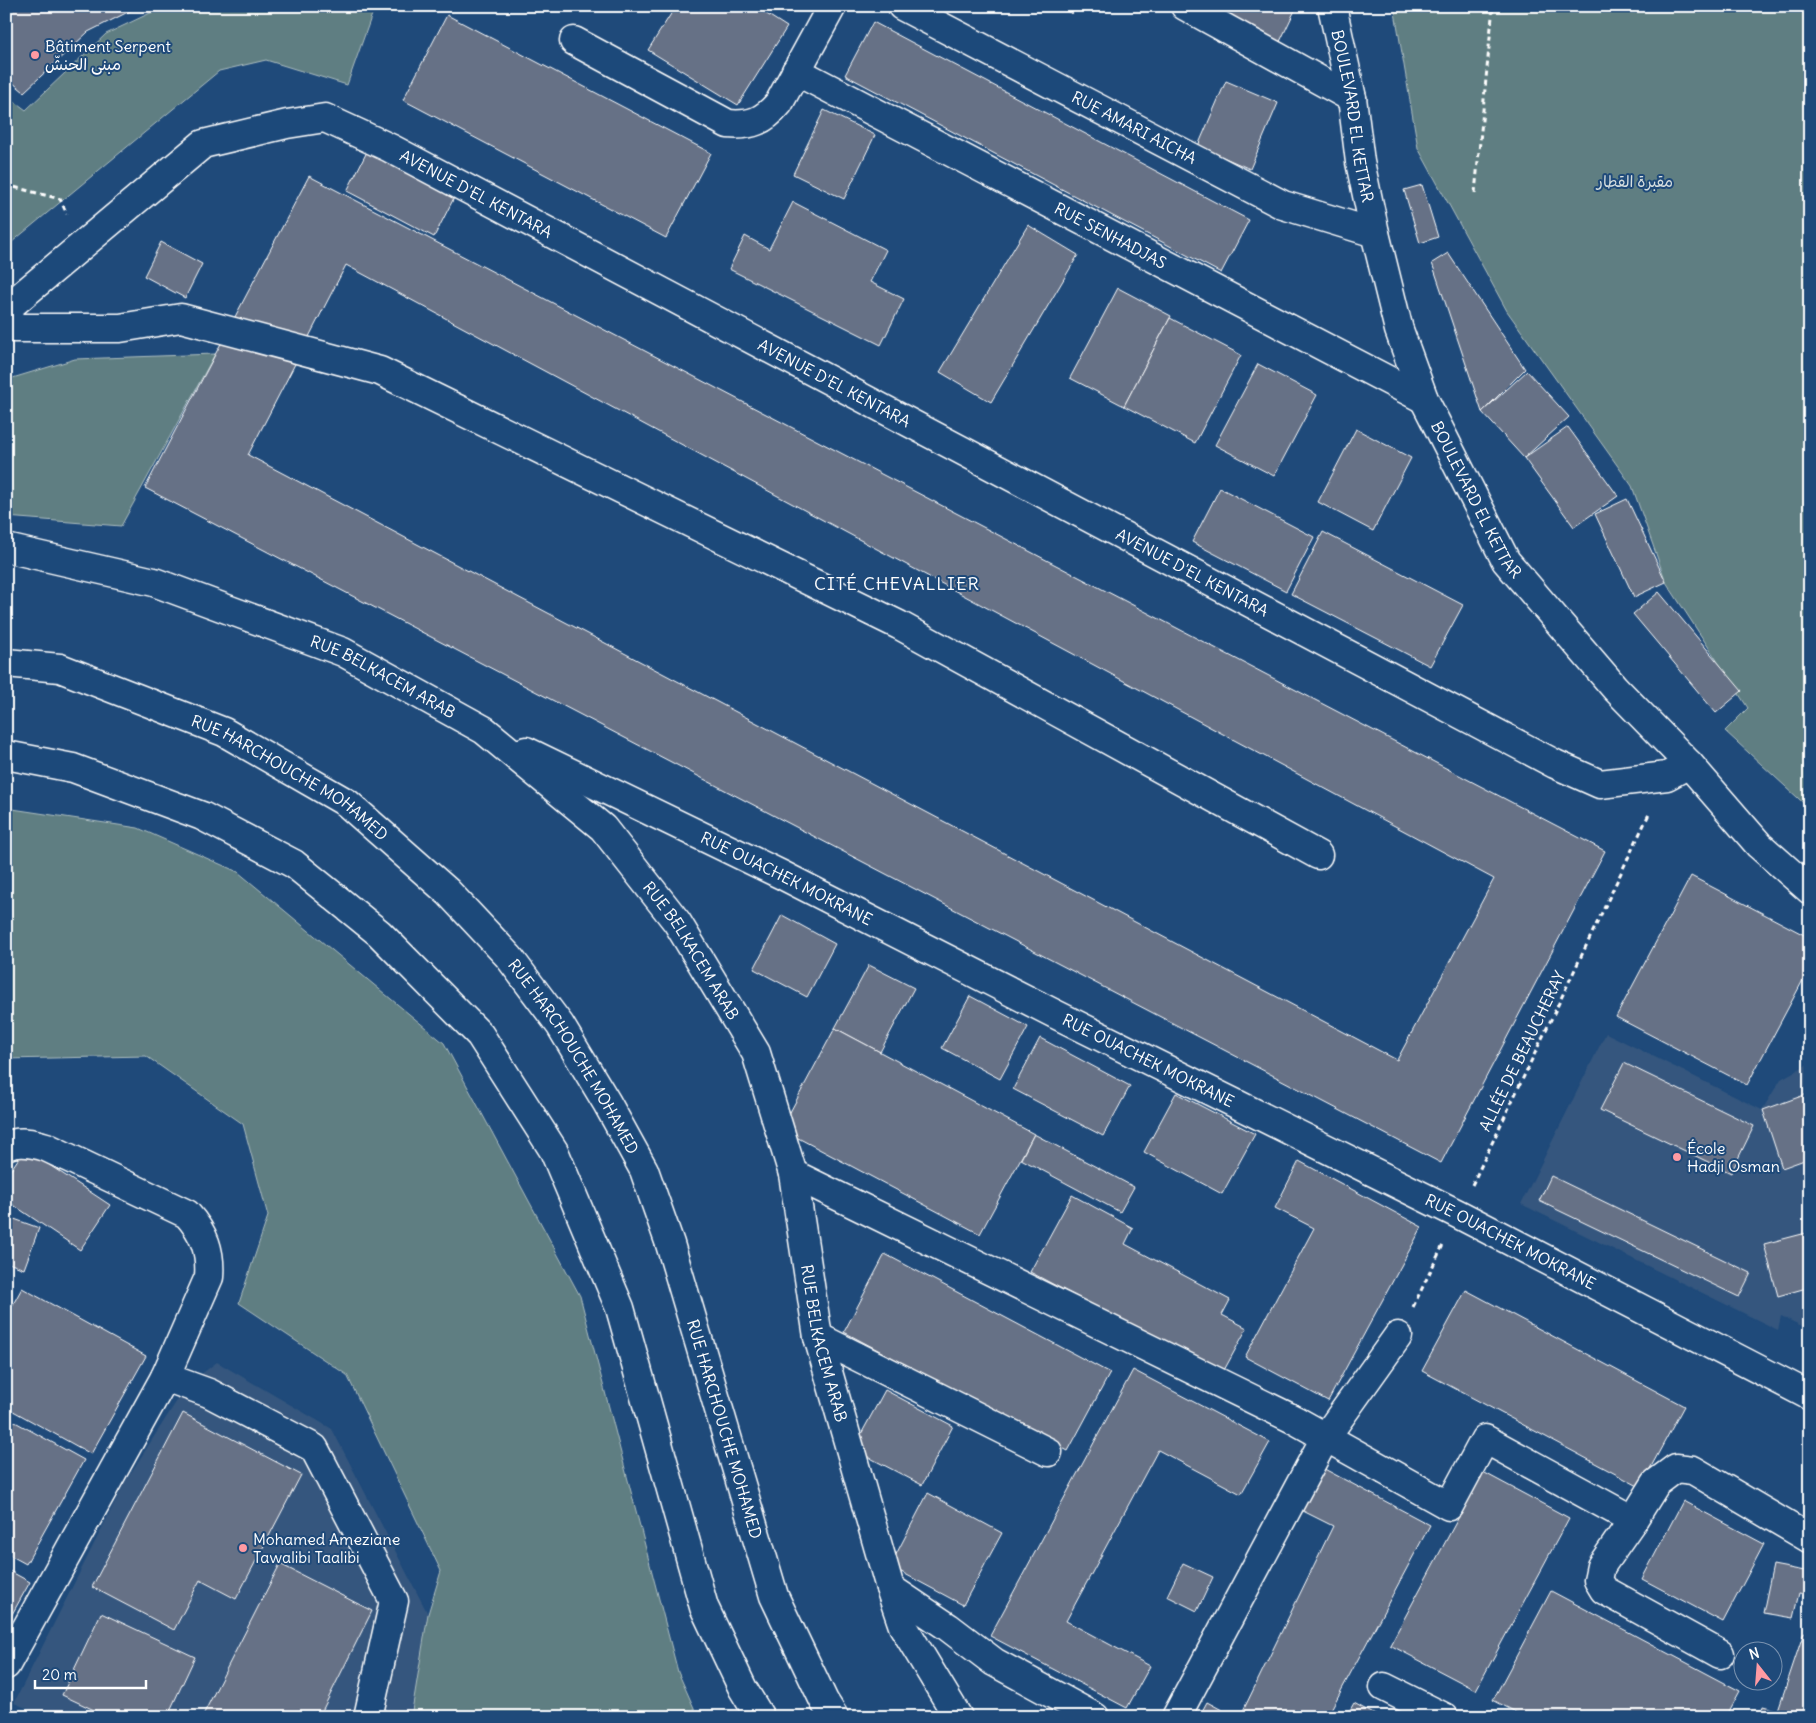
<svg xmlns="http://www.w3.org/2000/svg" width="1816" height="1723" font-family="Delius,'Playpen Sans Arabic',sans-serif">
<rect width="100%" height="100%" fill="#1f4a7a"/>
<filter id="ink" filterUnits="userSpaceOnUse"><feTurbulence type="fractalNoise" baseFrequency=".02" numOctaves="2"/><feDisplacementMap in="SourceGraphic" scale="10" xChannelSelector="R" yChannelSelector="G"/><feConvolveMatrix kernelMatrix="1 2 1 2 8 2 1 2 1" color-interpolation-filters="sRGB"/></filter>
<g filter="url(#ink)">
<g fill="#34567e">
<polygon points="1606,1033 1762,1110 1781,1079 1810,1063 1810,1330 1781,1316 1778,1330 1521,1204"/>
<polygon points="217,1362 332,1429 428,1614 411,1717 48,1717 14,1703 125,1482 187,1385"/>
</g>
<g fill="#5e7e82" stroke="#aebec0">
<polygon points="165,6 375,6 347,85 266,60 219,71 6,247 6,95 26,110 106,34"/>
<polygon points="1394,6 1810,6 1810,809 1725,731 1748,708 1666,582 1632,486 1507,311 1418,148"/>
<polygon points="215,354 121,526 6,517 6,380 75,359"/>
<polygon points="6,808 138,828 238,872 444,1043 580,1296 678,1672 698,1717 411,1717 428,1614 441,1571 347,1375 239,1303 268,1216 243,1124 146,1056 6,1059"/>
</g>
<g fill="#667186" stroke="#fff" fill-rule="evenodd">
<polygon points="11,6 140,6 88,32 24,92 6,77 6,11"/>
<polygon points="676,6 754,6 787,27 738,105 648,50"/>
<polygon points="1058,6 1076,6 1072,14"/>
<polygon points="1206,6 1297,6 1275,52"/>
<polygon points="447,15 711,153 666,238 403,100"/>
<polygon points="873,22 1249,220 1221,273 845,75"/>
<polygon points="1226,81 1278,103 1250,169 1198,146"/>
<polygon points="824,110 875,135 844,199 793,174"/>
<polygon points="371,144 458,190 434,237 347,191"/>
<path d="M309,176L1605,851L1441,1163L145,488ZM346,265L1494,879L1397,1060L248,455Z"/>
<polygon points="1422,185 1438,237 1420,243 1404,190"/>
<polygon points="793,202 886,250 870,282 904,299 881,345 729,269 745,236 769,249"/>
<polygon points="1028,225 1078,255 991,402 940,372"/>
<polygon points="161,242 202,264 185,298 144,276"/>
<polygon points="1448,253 1525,369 1482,412 1432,263"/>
<polygon points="1118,288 1171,316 1124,406 1070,378"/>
<polygon points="1170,318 1241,355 1195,443 1124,406"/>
<polygon points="1258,364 1317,395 1274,476 1215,445"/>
<polygon points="1527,371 1569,417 1524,458 1482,412"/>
<polygon points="1568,427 1618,496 1574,527 1524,458"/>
<polygon points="1356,429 1411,458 1373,531 1318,502"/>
<polygon points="1220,488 1314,537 1286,591 1192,542"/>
<polygon points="1627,499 1666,582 1634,597 1595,514"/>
<polygon points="1323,532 1463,605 1430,666 1291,594"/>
<polygon points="1659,592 1742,691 1716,713 1633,614"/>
<polygon points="1691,876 1810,938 1810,967 1747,1085 1616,1017"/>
<polygon points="782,915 835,944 807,997 754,969"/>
<polygon points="869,965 914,988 880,1052 835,1028"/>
<polygon points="970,996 1028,1027 1000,1079 942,1048"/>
<polygon points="835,1028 1034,1134 980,1234 781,1129"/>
<polygon points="1040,1038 1130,1086 1103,1136 1013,1089"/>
<polygon points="1624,1063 1754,1126 1731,1173 1600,1110"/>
<polygon points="1176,1093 1255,1134 1222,1194 1144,1152"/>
<polygon points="1810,1093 1810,1158 1782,1168 1763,1110"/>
<polygon points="1034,1134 1134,1187 1120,1212 1021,1159"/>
<polygon points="25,1149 110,1205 80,1250 6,1200 6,1177"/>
<polygon points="1299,1161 1422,1227 1328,1401 1245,1357 1314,1228 1275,1208"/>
<polygon points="1551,1176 1751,1273 1739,1297 1539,1201"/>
<polygon points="1072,1195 1133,1228 1125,1244 1230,1300 1222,1315 1247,1328 1222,1374 1030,1272"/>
<polygon points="6,1216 39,1228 24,1269 6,1262"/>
<polygon points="1810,1232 1810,1287 1778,1296 1764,1244"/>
<polygon points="885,1254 1110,1373 1068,1451 844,1332"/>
<polygon points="22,1288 146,1356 91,1454 6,1407 6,1317"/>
<polygon points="1466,1290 1684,1406 1640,1487 1422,1371"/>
<polygon points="1133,1370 1270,1442 1241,1494 1158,1450 1066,1621 1150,1666 1127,1708 990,1636"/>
<polygon points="885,1390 953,1426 922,1485 853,1449"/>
<polygon points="183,1413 301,1475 236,1599 200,1580 174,1630 92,1587"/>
<polygon points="6,1417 84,1460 26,1564 6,1553"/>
<polygon points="1315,1464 1430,1525 1327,1717 1240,1717 1333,1526 1293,1506"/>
<polygon points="1483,1472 1569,1518 1476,1690 1390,1645"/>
<polygon points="928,1493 1002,1533 963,1605 890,1566"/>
<polygon points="1683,1501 1764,1544 1723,1622 1642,1579"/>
<polygon points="1183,1563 1213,1577 1197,1611 1167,1596"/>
<polygon points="280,1564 372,1611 319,1717 202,1717"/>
<polygon points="1773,1565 1810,1572 1810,1595 1799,1593 1793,1618 1763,1613"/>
<polygon points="6,1569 30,1582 6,1625"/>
<polygon points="1551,1591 1740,1691 1726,1717 1525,1717 1493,1700"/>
<polygon points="101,1613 195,1657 167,1717 109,1717 62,1695"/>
<polygon points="1804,1632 1810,1634 1810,1717 1760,1717 1763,1706 1778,1710"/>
<polygon points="1207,1702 1235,1717 1199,1717"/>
<polygon points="1354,1703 1379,1717 1346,1717"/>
</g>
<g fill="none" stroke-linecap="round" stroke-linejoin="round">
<defs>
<g id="minor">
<path id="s1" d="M902,6L1283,205L1375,233"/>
<polyline points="1185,6 1352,98"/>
<path id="s2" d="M1332,6L1352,98L1360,162L1375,233L1399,330L1424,399L1506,561L1615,688L1689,764L1759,845L1810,890"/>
<path d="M574,41L728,124C751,126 764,121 779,103L832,6"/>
<path id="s3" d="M796,71L1424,399"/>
<path id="s4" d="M6,309L203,144L287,124L325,118L390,148L1555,764L1600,784L1667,776L1689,764"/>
<polyline points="6,328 120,328 181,318 380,371 899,625 1318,855"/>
<path id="s5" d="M6,548L154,582L343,652L484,730L603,828L677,922L756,1053L793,1174L818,1337L890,1588L903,1626L958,1717"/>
<path id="s6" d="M6,663L60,668L224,732L347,803L448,892L509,957L560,1025L607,1103L644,1170L670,1244L774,1596L824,1701L834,1717"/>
<path id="s7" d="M526,751L782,875L1055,1014L1458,1214L1810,1396"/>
<polyline points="6,755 73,768 202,816 294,864 379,933 480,1035 554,1151 620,1308 704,1607 743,1689 760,1717"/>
<path d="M6,1146C19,1140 33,1143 46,1147L187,1214C204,1233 211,1251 209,1277L165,1377L6,1665"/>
<polyline points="793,1174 1295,1420 1449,1506 1485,1439 1633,1520 1601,1566 1598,1580 1604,1590 1720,1654"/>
<polyline points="818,1337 1048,1452"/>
<polyline points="165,1377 209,1393 314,1448 394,1601 368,1717"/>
<polyline points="1633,1520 1656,1483 1676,1468 1693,1470 1810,1539"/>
<polyline points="890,1588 948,1627 994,1662 1095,1717"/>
<polyline points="1384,1687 1444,1717"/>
<polyline points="1176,1717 1325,1438 1398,1336"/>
</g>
</defs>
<use href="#minor" stroke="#fff" stroke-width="31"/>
<g stroke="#fff" stroke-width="3" stroke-dasharray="5 4" stroke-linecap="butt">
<polyline points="6,85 11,89 6,96"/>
<polyline points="6,185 60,199 67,214"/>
<polyline points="1475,193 1493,6"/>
<polyline points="1472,1185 1650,812"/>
<polyline points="1413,1307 1444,1243"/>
</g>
<use href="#minor" stroke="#1f4a7a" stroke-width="28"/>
</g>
</g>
<g fill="#ff9aa2" stroke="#1f4a7a" stroke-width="2">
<circle cx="35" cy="55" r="5"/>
<circle cx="1677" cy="1157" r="5"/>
<circle cx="243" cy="1548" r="5"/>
</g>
<g text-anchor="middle" stroke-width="4" stroke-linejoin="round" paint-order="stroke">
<g font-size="16" fill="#fff" stroke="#1f4a7a" text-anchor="start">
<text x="45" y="52">Bâtiment Serpent<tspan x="45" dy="18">مبنى الحنشّ</tspan></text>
<text x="1687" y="1154">École<tspan x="1687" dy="18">Hadji Osman</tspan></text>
<text x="253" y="1545">Mohamed Ameziane<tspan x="253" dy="18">Tawalibi Taalibi</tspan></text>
</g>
<g font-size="16" fill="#fff" stroke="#1f4a7a">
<text dy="6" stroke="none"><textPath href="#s2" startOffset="112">BOULEVARD EL KETTAR</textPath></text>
<text dy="6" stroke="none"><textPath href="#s1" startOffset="262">RUE AMARI AICHA</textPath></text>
<text dy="6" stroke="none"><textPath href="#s4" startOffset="551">AVENUE D'EL KENTARA</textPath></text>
<text dy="6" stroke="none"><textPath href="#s3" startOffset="355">RUE SENHADJAS</textPath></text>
<text dy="6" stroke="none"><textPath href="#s4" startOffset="956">AVENUE D'EL KENTARA</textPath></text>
<text dy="6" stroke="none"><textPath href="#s2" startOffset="518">BOULEVARD EL KETTAR</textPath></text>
<text dy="6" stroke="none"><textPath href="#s4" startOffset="1361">AVENUE D'EL KENTARA</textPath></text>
<text dy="6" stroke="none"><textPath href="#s5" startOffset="400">RUE BELKACEM ARAB</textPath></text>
<text dy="6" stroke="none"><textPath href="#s6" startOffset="310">RUE HARCHOUCHE MOHAMED</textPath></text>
<text dy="6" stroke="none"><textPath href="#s7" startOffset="290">RUE OUACHEK MOKRANE</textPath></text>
<text dy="6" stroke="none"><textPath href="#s5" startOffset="820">RUE BELKACEM ARAB</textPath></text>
<text transform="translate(1522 1051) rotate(-64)" y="6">ALLÉE DE BEAUCHERAY</text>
<text dy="6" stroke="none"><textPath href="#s6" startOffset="715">RUE HARCHOUCHE MOHAMED</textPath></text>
<text dy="6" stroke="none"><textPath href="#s7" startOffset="695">RUE OUACHEK MOKRANE</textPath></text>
<text dy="6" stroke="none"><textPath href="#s7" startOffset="1100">RUE OUACHEK MOKRANE</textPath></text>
<text dy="6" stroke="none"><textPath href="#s5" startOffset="1240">RUE BELKACEM ARAB</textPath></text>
<text dy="6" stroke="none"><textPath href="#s6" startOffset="1120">RUE HARCHOUCHE MOHAMED</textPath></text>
</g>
<g font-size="16" fill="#d7dfe0" stroke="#1f4a7a">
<text x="1635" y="187">مقبرة القطار</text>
</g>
<g font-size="18" letter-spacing="1" fill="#fff" stroke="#1f4a7a">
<text x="897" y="590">CITÉ CHEVALLIER</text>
</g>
</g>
<rect width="1816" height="1723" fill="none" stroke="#1f4a7a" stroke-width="25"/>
<rect x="12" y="12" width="1791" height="1698" fill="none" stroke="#fff" stroke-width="2" filter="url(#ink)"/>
<g transform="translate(1758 1666) rotate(343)"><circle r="24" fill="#1f4a7a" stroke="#7992af"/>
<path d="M0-4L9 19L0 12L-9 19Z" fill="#ff9aa2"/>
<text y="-8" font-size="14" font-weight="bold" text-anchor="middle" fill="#ffffff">N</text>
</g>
<path d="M35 1680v8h111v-8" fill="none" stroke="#ffffff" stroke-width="2.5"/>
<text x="42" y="1680" font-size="15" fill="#ffffff" stroke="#1f4a7a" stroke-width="4" paint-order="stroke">20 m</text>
</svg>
